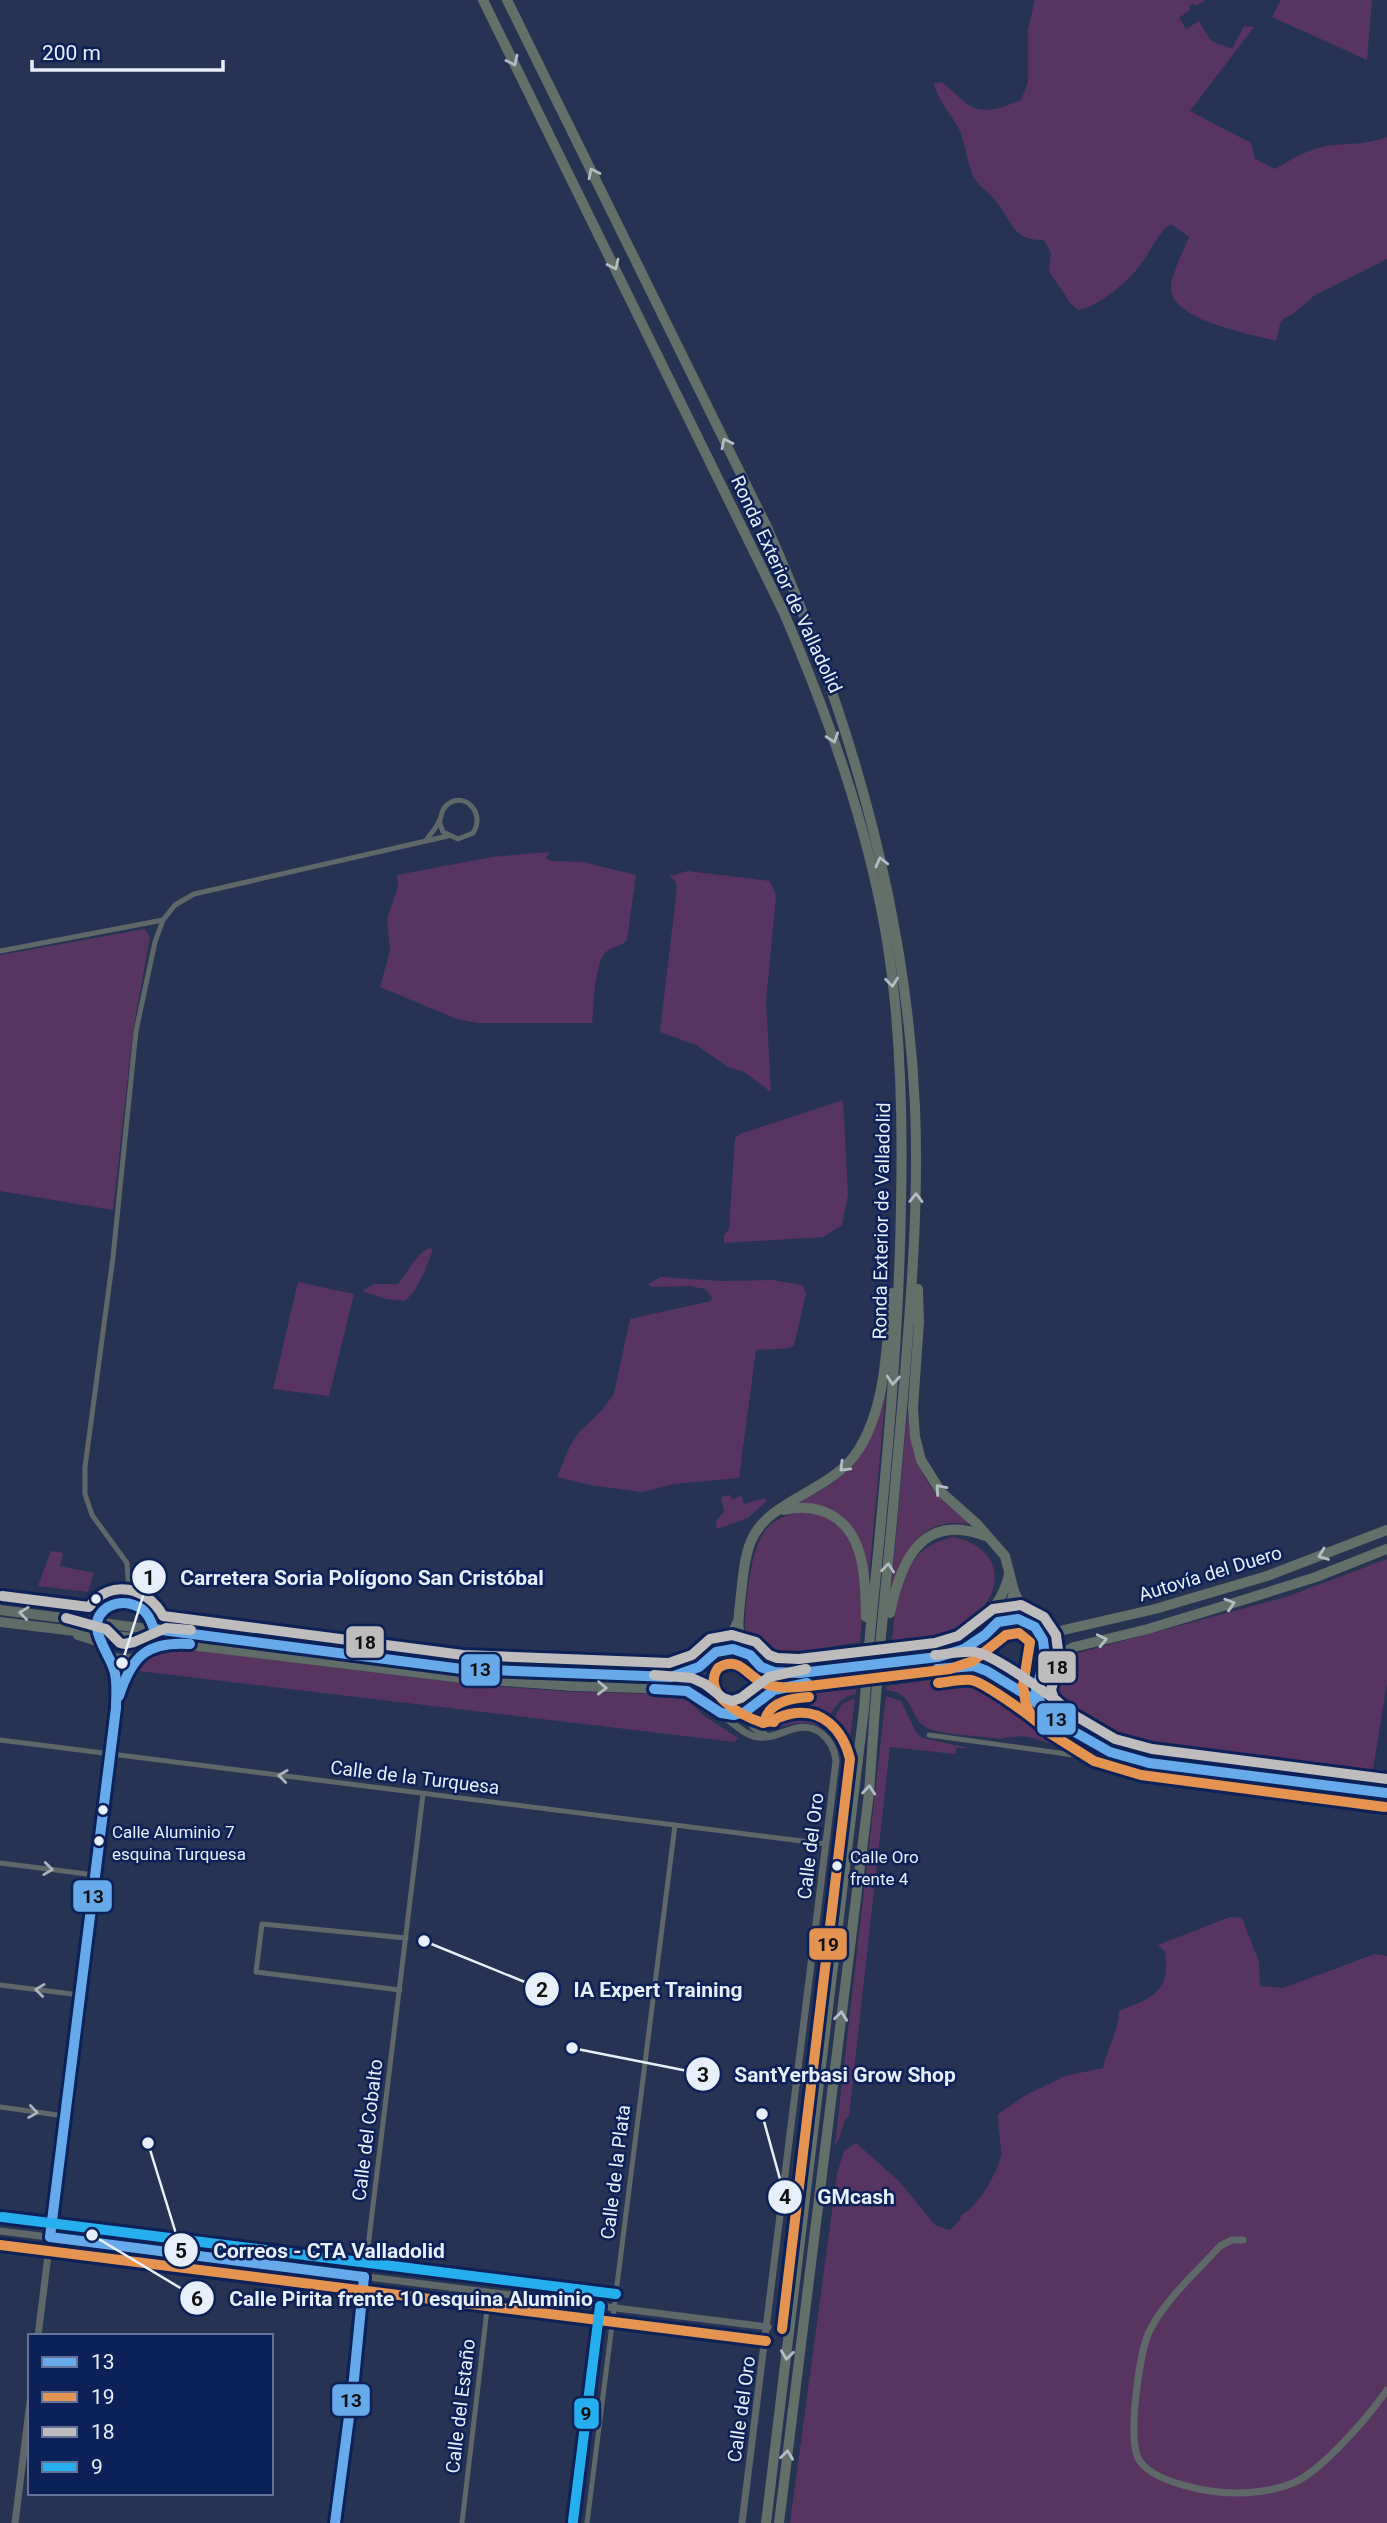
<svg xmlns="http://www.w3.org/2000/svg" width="1387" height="2523" font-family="Roboto,sans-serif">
<rect width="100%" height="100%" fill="#263352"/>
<g fill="#583561">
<path d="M1035,0H1206L1196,6L1193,3L1190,6V10L1179,18L1186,29L1199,21L1211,41L1232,49L1244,26L1254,27L1190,111L1251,143L1255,159L1275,169C1292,159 1306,150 1326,146C1347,143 1367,145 1387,137V259L1315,295L1293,314L1284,318L1280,324L1276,341C1252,334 1165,320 1171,284C1173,271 1184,250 1189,237L1171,224C1157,233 1151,251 1141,264C1130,280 1097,308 1078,310L1071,304L1049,271L1051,253L1044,240C1011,242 1011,217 993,198C983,186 975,185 970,168C966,156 965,143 960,131C951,113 939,104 934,83L941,82C951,88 958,97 967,104C984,116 1004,107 1021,100L1028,82V29Z"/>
<polygon points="1281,0 1372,0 1367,60 1272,17"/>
<path d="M550,852L546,858L551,861L583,862L636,875L627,940C621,947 613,946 607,951C594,962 594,1006 592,1023H477L457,1019L380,987L390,951L387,919L398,887L397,875L492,857Z"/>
<polygon points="688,871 770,881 776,896 766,1002 771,1092 744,1072 728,1067 696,1045 660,1032 677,887 674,880 669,876"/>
<polygon points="145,929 150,937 133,1031 113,1210 0,1191 0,955"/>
<polygon points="843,1100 848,1195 842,1225 823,1237 724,1243 724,1235 729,1229 735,1138 740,1134"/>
<path d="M430,1248L433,1249C426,1267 420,1288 405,1301L386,1299L362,1291L374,1284H398C409,1272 415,1254 430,1248Z"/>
<polygon points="661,1277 720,1281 772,1280 803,1285 806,1294 794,1345 789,1348 756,1350 739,1478 674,1484 642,1492 590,1485 557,1477 570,1446 578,1433 602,1410 614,1394 630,1319 711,1301 712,1297 705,1289 690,1286 651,1287 648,1284"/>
<polygon points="298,1282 354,1294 329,1396 273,1389"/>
<polygon points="887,1380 868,1587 845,1520 796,1505 831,1484 849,1470 861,1455"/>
<path d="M907,1415H910C920,1475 921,1488 973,1524C967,1524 958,1522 951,1523C913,1527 902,1560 891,1591Z"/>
<polygon points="730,1495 732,1499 741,1496 744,1504 764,1498 767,1501 748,1518 717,1529 716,1521 724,1512 721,1497"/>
<path d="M802,1511C865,1515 865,1594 860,1642C834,1645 770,1662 749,1647L745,1634C745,1606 749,1548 768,1527C777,1518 790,1514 802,1511Z"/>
<path d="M952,1537C1006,1547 1008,1596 964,1623C942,1637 917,1640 892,1644C894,1613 899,1568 926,1548C934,1542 943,1540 952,1537Z"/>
<polygon points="51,1551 63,1553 60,1566 94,1573 88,1592 38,1586"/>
<polygon points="1387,1559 1387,1683 1372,1775 1242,1763 1189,1751 1162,1758 1115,1748 1070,1724 1050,1707 1041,1694 1040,1688 1046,1673 1051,1666 1067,1656 1286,1597"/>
<path d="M176,1648L476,1685L574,1692L660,1694L689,1701L704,1716L738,1738L735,1742L139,1671L132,1684L130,1683C136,1660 153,1651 176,1648Z"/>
<path d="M958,1676H972L1020,1697L1065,1734L1063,1744C1052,1746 1046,1742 1036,1739C1024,1735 1012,1736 1001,1739C981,1736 947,1735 929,1729C908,1720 916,1692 886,1690L887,1686Z"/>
<path d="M856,1689V1694C836,1698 833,1713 821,1727C801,1718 789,1725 769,1730C755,1717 766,1702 782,1696C800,1690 836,1691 856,1689Z"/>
<path d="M886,1696L901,1701L916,1732L922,1738L969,1748H956L955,1754L890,1747L849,2116C840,2123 843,2137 835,2145Z"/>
<polygon points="855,1698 846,1772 839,1744 828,1729 842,1704"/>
<path d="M1230,1917L1242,1918L1259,1962L1260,1986L1283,1988L1375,1954L1387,1956V2523H790L837,2174L844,2151L856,2143L900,2182L935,2225L950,2230L959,2221L962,2214C976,2210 1000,2169 1001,2154C1001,2141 998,2127 998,2114L1026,2095L1065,2076L1103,2068C1107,2048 1119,2031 1119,2011C1153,1997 1171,1993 1165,1951L1158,1945Z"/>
</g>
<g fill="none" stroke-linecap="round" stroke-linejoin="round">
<g stroke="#5f6868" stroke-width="5">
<path d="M427,839C431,833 437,827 440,820C442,814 441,810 447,805C465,790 486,814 473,833L458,839L443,832L439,821"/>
<polyline points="0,951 163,920"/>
<polyline points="121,1603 129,1593"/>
<polyline points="137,1605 129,1593 127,1563 92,1515 85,1494 85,1467 113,1257 136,1031 155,942 163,920 175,905 194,894 448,836"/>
<polyline points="929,1735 1117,1761 1131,1759"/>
<polyline points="0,1740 826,1844"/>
<polyline points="1067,1752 1073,1747 1075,1733"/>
<polyline points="0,1863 95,1875"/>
<polyline points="0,1985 80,1995"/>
<polyline points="400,1990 256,1972 262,1924 406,1938"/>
<polyline points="0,2107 65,2116"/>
<polyline points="335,2523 354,2379 362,2296 423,1794"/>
<polyline points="462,2523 489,2293"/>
<polyline points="587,2523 675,1825"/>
</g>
<g stroke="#5f6868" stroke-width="7">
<circle cx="125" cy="1630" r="28"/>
<polyline points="108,1654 114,1669 116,1697"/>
<polyline points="752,1707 751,1716 753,1727 765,1735"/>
<path d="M721,1714C733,1722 743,1735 758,1737C781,1740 798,1717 821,1733C831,1741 835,1750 836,1761L742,2523"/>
<polyline points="0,2231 768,2327"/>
<path d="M1243,2240H1232L1220,2246C1196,2273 1165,2299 1149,2332C1139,2354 1128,2436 1138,2458C1151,2483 1210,2493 1236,2493C1254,2493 1276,2490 1293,2483C1322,2471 1369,2416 1387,2390"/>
<polyline points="38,2336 115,1714 126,1672 138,1656"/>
<polyline points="15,2523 30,2402"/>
</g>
<g stroke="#5f6967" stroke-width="8">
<polyline points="1040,1668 1036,1691 1041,1704"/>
<path d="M1005,1682C1028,1696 1046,1713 1068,1728C1093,1746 1119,1756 1149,1763L1387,1793"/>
</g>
<g stroke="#606c67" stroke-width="10">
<polyline points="0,1610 462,1669 571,1676 671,1677 703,1664"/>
<circle cx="1013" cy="1651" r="32"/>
<polyline points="0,1622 462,1678 573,1686 676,1689 688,1691 702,1698"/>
<polyline points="78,1635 100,1642"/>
<circle cx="731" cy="1682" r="33"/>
<polyline points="143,1652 168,1642"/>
<polyline points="761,1667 774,1672 805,1672"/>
<polyline points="830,1670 938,1657 964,1649 985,1635"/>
<path d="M758,1700C768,1694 776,1689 787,1686C815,1679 846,1682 874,1678C910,1674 952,1659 987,1671"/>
</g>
<g stroke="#636f69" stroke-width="10">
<path d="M483,0L784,613C828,716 867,824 886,935C901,1023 903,1114 901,1203C899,1348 884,1492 870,1635"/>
<path d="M507,0L766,525C848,709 906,905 915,1107C919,1204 911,1300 903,1397C896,1477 889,1556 881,1636"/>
<polyline points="918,1289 919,1322 913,1408 915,1437 921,1460 941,1492 977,1524 1005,1556 1014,1591 1029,1623"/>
<path d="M784,1510C797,1507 810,1507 822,1511C866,1526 865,1579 866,1617"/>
<path d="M890,1613C901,1559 923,1512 986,1536"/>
<polyline points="1007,1619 1014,1591"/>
<polyline points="1039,1632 1055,1632 1155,1609 1267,1576 1387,1530"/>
<polyline points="718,1652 731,1636 737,1623"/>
<path d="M745,1652C735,1634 739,1614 741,1594C743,1577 744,1558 751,1541C768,1499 833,1492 859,1449C887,1404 886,1344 892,1293"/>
<polyline points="1043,1663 1074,1647 1148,1629 1253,1597 1316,1577 1387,1549"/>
<path d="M800,1673C816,1669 832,1665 847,1662C897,1653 951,1657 987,1616C998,1603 1005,1592 1009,1574"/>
<polyline points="766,2523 864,1709"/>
<polyline points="779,2523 869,1793 875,1708"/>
</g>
<g stroke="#636f69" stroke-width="10">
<polyline points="875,1708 881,1636"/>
<polyline points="864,1709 870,1635"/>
</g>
<defs>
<g id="bus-1">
<polyline points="937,1669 974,1666 987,1671 1028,1696 1045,1710"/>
<polyline points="654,1689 687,1691 721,1713 734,1715 745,1712 774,1690 807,1683"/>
<path d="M119,1696C132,1656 147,1641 190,1644"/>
<path d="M50,2237L116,1708C116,1695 118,1682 114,1670C109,1651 82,1624 108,1607C116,1603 126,1602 134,1605C146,1609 150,1618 154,1629L462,1669L671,1677L699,1667L716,1652L733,1649L750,1655L761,1667L774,1672L800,1673L938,1657L964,1649L985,1635L998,1622L1018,1619L1035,1627L1043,1640L1045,1657L1036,1691L1042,1707L1066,1727L1110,1752L1149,1763L1387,1793"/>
<polyline points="50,2237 364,2277"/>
<polyline points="335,2523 354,2379 364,2277"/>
</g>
<g id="bus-2">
<path d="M938,1683C948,1682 961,1679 971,1680C982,1681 1026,1713 1036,1721"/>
<path d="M774,1722L767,1721L766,1717C772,1701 793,1698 809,1697"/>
<polyline points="0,2245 766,2341"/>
<path d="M782,2329L850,1759C843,1730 822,1707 790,1714C780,1716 772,1721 763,1723C742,1716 700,1694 718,1668C739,1655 746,1675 763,1683C777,1689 794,1688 809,1686L950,1669L973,1661L1006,1635L1019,1633L1030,1642L1023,1686L1026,1705L1033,1718L1051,1734L1094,1761L1141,1775L1385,1807"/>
</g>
<g id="bus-3">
<path d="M2,1596L89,1607C110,1578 148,1587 163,1616L463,1655L669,1663L692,1655L710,1639L732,1635L756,1642L769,1655L777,1658L799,1659L935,1643L958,1636L993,1609L1021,1605L1044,1617L1056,1635L1059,1658L1051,1690L1054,1699L1074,1715L1115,1739L1152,1749L1387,1779"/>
<polyline points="66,1618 106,1629 120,1643 124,1644 134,1642 166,1628 191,1630"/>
<path d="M935,1655C948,1654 962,1651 975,1652C992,1654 1041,1689 1057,1701"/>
<polyline points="654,1675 692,1678 705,1684 723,1698 732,1701 741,1698 769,1677 806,1669"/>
</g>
<g id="bus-4">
<polyline points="2,2217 616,2294"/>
<polyline points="573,2521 600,2306"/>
</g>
</defs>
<use href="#bus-1" stroke="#0c2157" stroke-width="16"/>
<use href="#bus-2" stroke="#0c2157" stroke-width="16"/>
<use href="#bus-3" stroke="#0c2157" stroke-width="16"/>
<use href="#bus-4" stroke="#0c2157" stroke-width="16"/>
<use href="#bus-1" stroke="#66aaec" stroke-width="10"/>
<use href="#bus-2" stroke="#e59351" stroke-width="10"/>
<use href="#bus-3" stroke="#bebcbd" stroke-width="10"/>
<use href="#bus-4" stroke="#26afee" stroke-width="10"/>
</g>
<defs><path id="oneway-chevron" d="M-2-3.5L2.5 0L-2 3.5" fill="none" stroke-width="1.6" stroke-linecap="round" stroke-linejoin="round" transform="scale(1.75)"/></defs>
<g stroke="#b2bcc2">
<use href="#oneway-chevron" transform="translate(513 61) rotate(64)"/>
<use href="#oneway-chevron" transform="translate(593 173) rotate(-116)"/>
<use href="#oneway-chevron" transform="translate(614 265) rotate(64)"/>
<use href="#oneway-chevron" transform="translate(726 443) rotate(-116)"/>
<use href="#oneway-chevron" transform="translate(833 738) rotate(72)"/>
<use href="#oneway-chevron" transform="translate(881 862) rotate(-104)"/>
<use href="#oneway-chevron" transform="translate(892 982) rotate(84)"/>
<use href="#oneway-chevron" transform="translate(916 1198) rotate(-89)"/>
<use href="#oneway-chevron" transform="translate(893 1380) rotate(95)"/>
<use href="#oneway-chevron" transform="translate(844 1467) rotate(135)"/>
<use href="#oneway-chevron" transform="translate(940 1489) rotate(-131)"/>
<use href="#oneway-chevron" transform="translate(1323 1555) rotate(159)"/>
<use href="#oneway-chevron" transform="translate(888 1568) rotate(-84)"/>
<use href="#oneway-chevron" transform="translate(1230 1604) rotate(-17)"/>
<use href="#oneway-chevron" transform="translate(1102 1640) rotate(-13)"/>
<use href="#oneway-chevron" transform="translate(869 1790) rotate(-85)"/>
<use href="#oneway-chevron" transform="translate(841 2016) rotate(-83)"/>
<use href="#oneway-chevron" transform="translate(787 2355) rotate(97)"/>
<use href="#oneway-chevron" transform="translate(787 2455) rotate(-83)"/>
</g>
<g stroke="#b1bbc1">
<use href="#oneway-chevron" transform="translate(24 1613) rotate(-173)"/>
<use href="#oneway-chevron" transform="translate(602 1688) rotate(2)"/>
</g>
<g stroke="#aab2ba">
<use href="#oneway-chevron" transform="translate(283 1776) rotate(-173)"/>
<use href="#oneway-chevron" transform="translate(48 1869) rotate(7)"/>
<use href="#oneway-chevron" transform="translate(40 1990) rotate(-173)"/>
<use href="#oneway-chevron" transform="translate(33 2112) rotate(8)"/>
</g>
<g fill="#e7effd" stroke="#0c2157" stroke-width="2.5">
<circle cx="96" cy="1599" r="6"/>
<circle cx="103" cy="1810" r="6"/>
<circle cx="99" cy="1841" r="6"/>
<circle cx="837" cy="1866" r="6"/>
</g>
<g text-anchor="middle" stroke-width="5" stroke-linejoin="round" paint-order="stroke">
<g font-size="17" fill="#e7effd" stroke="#0c2157" text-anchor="start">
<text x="112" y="1838">Calle Aluminio 7<tspan x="112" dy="22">esquina Turquesa</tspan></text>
<text x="850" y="1863">Calle Oro<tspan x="850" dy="22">frente 4</tspan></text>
</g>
<g font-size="19" fill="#e7effd" stroke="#0c2157">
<text transform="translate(787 584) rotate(65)" y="7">Ronda Exterior de Valladolid</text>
<text transform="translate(881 1221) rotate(-89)" y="7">Ronda Exterior de Valladolid</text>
<text transform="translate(1210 1573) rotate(-17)" y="7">Autovía del Duero</text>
<text transform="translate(415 1777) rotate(7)" y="7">Calle de la Turquesa</text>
<text transform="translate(810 1846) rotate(-83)" y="7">Calle del Oro</text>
<text transform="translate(367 2130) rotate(-83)" y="7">Calle del Cobalto</text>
<text transform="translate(615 2172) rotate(-83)" y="7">Calle de la Plata</text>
<text transform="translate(460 2406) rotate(-83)" y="7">Calle del Estaño</text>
<text transform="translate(741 2409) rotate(-82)" y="7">Calle del Oro</text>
</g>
</g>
<path fill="none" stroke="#e7effd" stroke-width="2.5" d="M122 1663L149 1577M424 1941L542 1989M572 2048L703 2074M762 2114L785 2197M148 2143L181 2250M92 2235L197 2298"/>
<g fill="#e7effd" stroke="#0c2157" stroke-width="2.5">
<circle cx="122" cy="1663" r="7"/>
<circle cx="424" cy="1941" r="7"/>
<circle cx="572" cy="2048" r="7"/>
<circle cx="762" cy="2114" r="7"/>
<circle cx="148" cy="2143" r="7"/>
<circle cx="92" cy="2235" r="7"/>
<circle cx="149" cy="1577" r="18"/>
<circle cx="542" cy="1989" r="18"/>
<circle cx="703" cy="2074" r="18"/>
<circle cx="785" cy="2197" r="18"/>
<circle cx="181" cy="2250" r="18"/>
<circle cx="197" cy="2298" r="18"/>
</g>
<g font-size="21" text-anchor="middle" font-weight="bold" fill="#111">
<text x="149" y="1585">1</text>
<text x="542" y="1997">2</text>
<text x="703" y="2082">3</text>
<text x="785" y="2204">4</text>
<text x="181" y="2258">5</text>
<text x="197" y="2306">6</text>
</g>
<g font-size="21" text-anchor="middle" font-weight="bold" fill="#e7effd" stroke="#0c2157" stroke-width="5" stroke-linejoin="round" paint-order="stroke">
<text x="362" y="1585">Carretera Soria Polígono San Cristóbal</text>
<text x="658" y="1997">IA Expert Training</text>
<text x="845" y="2082">SantYerbasi Grow Shop</text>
<text x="856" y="2204">GMcash</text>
<text x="329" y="2258">Correos - CTA Valladolid</text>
<text x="411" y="2306">Calle Pirita frente 10 esquina Aluminio</text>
</g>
<g stroke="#0c2157" stroke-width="2.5">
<rect x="345" y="1625" width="40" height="34" rx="7" fill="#bebcbd"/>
<rect x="1037" y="1650" width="40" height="34" rx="7" fill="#bebcbd"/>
<rect x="460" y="1653" width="41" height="34" rx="7" fill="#66aaec"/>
<rect x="1036" y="1702" width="41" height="34" rx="7" fill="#66aaec"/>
<rect x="72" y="1879" width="41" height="34" rx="7" fill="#66aaec"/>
<rect x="808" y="1927" width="40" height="34" rx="7" fill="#e59351"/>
<rect x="331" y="2383" width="40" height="34" rx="7" fill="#66aaec"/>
<rect x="573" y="2397" width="27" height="33" rx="7" fill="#26afee"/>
</g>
<g font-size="19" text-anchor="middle" font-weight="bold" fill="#111">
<text x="365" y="1649">18</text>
<text x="1057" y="1674">18</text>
<text x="480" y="1676">13</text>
<text x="1056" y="1726">13</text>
<text x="93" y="1903">13</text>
<text x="828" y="1951">19</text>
<text x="351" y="2407">13</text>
<text x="586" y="2420">9</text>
</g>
<rect x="28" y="2334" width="245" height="161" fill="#0c2157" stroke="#647399" stroke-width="2"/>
<rect x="42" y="2357" width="35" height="10" fill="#66aaec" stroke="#647399" stroke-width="2"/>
<text x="91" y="2369" font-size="21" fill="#e7effd">13</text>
<rect x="42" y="2392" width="35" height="10" fill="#e59351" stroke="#647399" stroke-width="2"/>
<text x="91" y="2404" font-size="21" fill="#e7effd">19</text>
<rect x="42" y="2427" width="35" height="10" fill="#bebcbd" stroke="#647399" stroke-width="2"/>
<text x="91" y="2439" font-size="21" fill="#e7effd">18</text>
<rect x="42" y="2462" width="35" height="10" fill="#26afee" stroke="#647399" stroke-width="2"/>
<text x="91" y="2474" font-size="21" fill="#e7effd">9</text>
<path d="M32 60v10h191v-10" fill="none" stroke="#e7effd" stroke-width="3.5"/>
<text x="42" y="60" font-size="21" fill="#e7effd" stroke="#0c2157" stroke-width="5" paint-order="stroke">200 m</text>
</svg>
